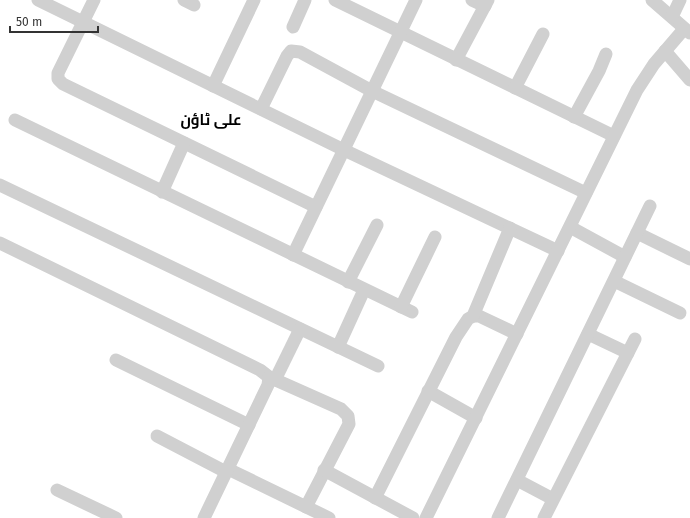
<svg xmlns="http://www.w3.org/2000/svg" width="690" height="518" font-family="'Fira Sans',Cairo,sans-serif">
<rect width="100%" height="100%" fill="#fff"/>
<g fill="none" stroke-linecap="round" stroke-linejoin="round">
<g stroke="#d0d0d0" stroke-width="13">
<polyline points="38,0 344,150 558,251"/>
<polyline points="94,0 58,73 58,79 63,84 316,207"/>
<polyline points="184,0 194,5"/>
<polyline points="335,0 614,136"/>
<polyline points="472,0 485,6"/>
<polyline points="652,0 690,33"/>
<polyline points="672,17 680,0"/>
<polyline points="293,27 305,0"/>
<polyline points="665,51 690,80"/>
<polyline points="456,60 488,0"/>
<polyline points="213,86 254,0"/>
<polyline points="515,88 543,34"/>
<polyline points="261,109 287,56 291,51 300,52 372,91 586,193"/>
<polyline points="574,117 599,71 606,54"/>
<polyline points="15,120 412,312"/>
<polyline points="0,185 378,366"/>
<polyline points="162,192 184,143"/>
<polyline points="570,227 625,257"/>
<polyline points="637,233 690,259"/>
<polyline points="0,243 260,370 269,377 341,409 348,416 349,424 306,507"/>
<polyline points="293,255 416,0"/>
<polyline points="614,281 680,313"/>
<polyline points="348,282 377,225"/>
<polyline points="401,307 435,237"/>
<polyline points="473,316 479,316 517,334"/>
<polyline points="588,334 628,353"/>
<polyline points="338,347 364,290"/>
<polyline points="116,360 249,425"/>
<polyline points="275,380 300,329"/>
<polyline points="428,391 476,418"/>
<polyline points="157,436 226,472"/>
<polyline points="228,469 329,518"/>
<polyline points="324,470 413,518"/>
<polyline points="517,480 553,499"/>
<polyline points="57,490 116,518"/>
<polyline points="375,498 456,337 468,319 473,316 510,228"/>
<polyline points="204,518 268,385 269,377"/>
<polyline points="426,518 637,90 654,64 684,29"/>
<polyline points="498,518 650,206"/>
<polyline points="544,518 635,339"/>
</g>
</g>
<g text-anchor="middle" stroke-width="4" stroke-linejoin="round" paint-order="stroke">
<g font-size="15" font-weight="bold" fill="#000" stroke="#fff">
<text x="211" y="125">علی ٹاؤن</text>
</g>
</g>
<path d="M10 26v6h88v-6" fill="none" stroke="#333333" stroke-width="2"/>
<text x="16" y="26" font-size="12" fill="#333333" stroke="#ffffff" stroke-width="3" paint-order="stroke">50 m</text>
</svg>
